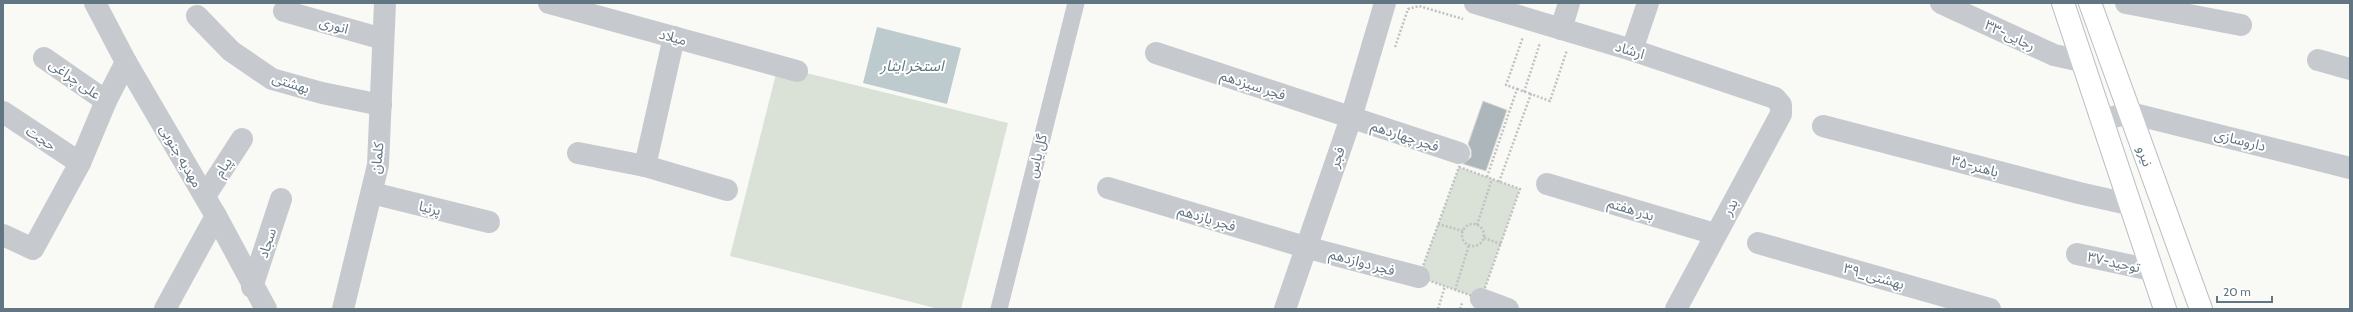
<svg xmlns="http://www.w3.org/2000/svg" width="2353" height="312" font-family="Cabin,'Noto Sans Arabic',sans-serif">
<rect width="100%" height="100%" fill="#f9f9f6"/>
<g fill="#dae1d7">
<polygon points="778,66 1008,123 961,309 939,309 730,256"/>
<polygon points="1459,167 1520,189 1481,299 1419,277"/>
</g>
<polygon fill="#bdcace" points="877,27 961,48 947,104 863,83"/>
<polygon fill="#adb6bb" stroke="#dbdbd8" points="1483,101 1507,110 1486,171 1463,164 1471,157 1471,150 1468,144"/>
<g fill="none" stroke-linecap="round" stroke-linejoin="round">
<defs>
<g id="secondary">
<polyline points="2063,3 2165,309"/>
<polyline points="2090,3 2201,309"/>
</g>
</defs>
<use href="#secondary" stroke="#b8bec2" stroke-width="24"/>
<g stroke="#bfc2c4" stroke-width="2.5" stroke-dasharray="2 2" stroke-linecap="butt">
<polyline points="1395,47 1408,9 1419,6 1463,19"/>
<polyline points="1517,89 1531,94"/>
<polyline points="1524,92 1540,43"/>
<polygon points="1459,167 1520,189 1481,299 1419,277"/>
<polyline points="1487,177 1517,89 1506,85 1523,37"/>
<polyline points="1499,182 1531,94 1550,101 1567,50"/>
<polyline points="1438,224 1463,231"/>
<circle cx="1473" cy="235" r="11"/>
<polyline points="1477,225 1492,179"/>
<polyline points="1484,238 1501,244"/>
<polyline points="1455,290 1469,245"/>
<polyline points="1438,309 1445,286"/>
<polyline points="1460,309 1462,303"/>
</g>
<polyline stroke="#c6cace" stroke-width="17" points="999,309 1076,3"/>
<g stroke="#c6cace" stroke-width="22">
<polyline points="549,3 797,71"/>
<polyline points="1941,3 2054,55 2081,61"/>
<polyline points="2126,3 2241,25"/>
<polyline points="284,11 383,39"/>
<polyline points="197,16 231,51 272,79 322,93 381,105"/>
<polyline points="1561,29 1569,3"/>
<polyline points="1632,50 1648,3"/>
<polyline points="1156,53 1459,153"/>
<polyline points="44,58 106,101"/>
<polyline points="2318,60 2350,69"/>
<polyline points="3,112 80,163"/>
<polyline points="1823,126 2079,193 2128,204"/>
<polyline points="578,153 645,166 727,190"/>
<polyline points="645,166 674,37"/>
<polyline points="1547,184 1715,234"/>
<polyline points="1108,188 1305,247 1419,277"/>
<polyline points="372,193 489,222"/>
<polyline points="205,196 242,139"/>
<polyline points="3,235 33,249 80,163 106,101 126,62"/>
<polyline points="1758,243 1990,309"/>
<polyline points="2077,254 2151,270"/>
<polyline points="252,287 281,199"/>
<polyline points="1481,299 1508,309"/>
<polyline points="165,309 216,216"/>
</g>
<g stroke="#c6cace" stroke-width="22">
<polyline points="95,3 126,62 216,216 266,309"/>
<polyline points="1475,3 1632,50 1775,98 1781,105 1781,114 1676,309"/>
<polyline points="2101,120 2130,113 2350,168"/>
<polyline points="343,309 378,165 385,3"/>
<polyline points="1285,309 1351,118 1385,3"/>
</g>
<use href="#secondary" stroke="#fff" stroke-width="22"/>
</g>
<g text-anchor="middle" stroke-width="4" stroke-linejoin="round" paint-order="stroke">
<g font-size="14" fill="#627583" stroke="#fff">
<text transform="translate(334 25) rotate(16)" y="5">انوری</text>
<text transform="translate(2010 35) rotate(25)" y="5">۳۳-رجایی</text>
<text transform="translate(673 37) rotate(15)" y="5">میلاد</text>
<text transform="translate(1630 50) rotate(17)" y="5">ارشاد</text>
<text transform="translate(75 79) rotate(35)" y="5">علی چراغی</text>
<text transform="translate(291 83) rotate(18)" y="5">بهشتی</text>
<text transform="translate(1253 85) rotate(18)" y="5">فجر سیزدهم</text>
<text transform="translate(1405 136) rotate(18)" y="5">فجر چهاردهم</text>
<text transform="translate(41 138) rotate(33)" y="5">حجت</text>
<text transform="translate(2240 140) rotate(14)" y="5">داروسازی</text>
<text transform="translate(181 156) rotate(60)" y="5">مهدیه جنوبی</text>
<text transform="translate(1037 156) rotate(-76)" y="5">گل یاس</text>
<text transform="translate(2145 156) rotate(70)" y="5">نیرو</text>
<text transform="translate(1337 157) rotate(-71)" y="5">فجر</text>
<text transform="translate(377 158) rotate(-84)" y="5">کلمان</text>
<text transform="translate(1975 166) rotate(15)" y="5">۳۵-باهنر</text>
<text transform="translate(223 167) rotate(-57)" y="5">پیام</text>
<text transform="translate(1730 207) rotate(-61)" y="5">بدر</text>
<text transform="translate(430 208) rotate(14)" y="5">پرنیا</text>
<text transform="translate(1631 209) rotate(17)" y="5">بدر هفتم</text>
<text transform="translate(1207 218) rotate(17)" y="5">فجر یازدهم</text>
<text transform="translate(267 243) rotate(-72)" y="5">سجاد</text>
<text transform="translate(1362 262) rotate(15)" y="5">فجر دوازدهم</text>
<text transform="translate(2114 262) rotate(12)" y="5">۳۷-توحید</text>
<text transform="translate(1874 276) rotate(16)" y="5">۳۹_بهشتی</text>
</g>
<g font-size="15" font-style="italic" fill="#5d757d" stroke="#fff">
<text x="912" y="71">استخر ایثار</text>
</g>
</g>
<rect width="2353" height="312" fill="none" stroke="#627583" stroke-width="8"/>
<path d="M2217 296v6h55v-6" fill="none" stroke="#627583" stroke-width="2"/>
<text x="2223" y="296" font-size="12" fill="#627583" stroke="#ffffff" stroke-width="3" paint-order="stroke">20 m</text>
</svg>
